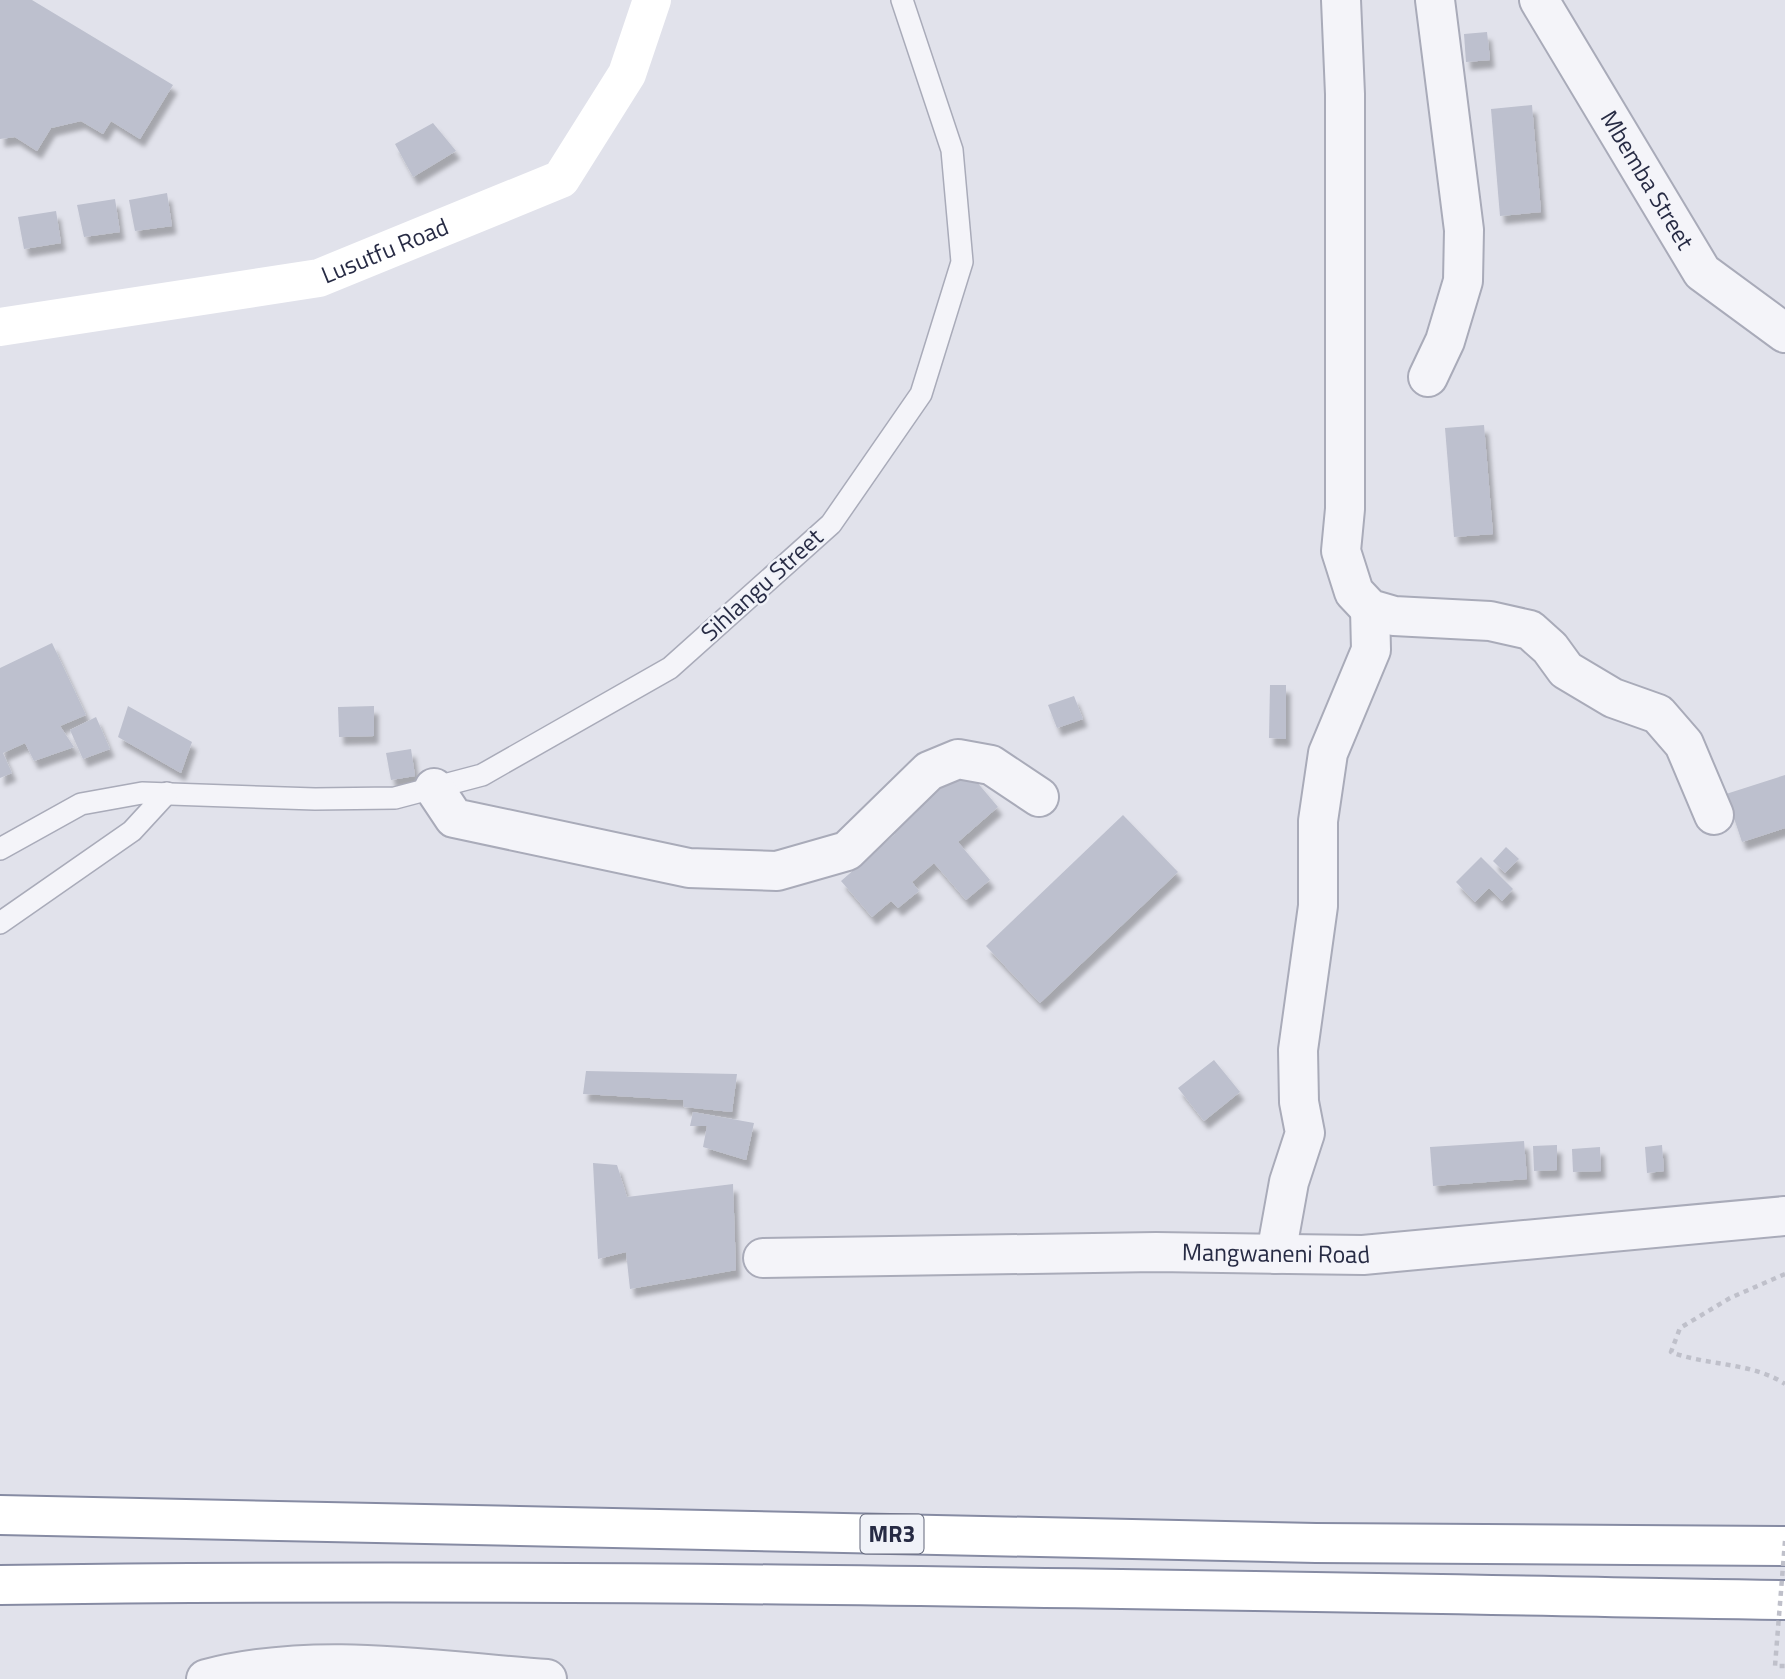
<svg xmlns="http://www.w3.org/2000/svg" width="1785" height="1679" font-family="'Titillium Web',sans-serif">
<defs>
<filter id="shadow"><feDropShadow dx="4.5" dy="8" stdDeviation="2" flood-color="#0004"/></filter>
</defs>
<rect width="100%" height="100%" fill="#e1e2eb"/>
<g fill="#bdc0ce" filter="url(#shadow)">
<polygon points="0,0 32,0 173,85 140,139 111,121 103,134 81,121 51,128 37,151 15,137 0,139"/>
<polygon points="1487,32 1490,60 1466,62 1464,34"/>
<polygon points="1532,105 1541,212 1500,216 1491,109"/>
<polygon points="433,123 456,151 413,177 395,144"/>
<polygon points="167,193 172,226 135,231 129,200"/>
<polygon points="115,199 120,232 84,237 77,205"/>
<polygon points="56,211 61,243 24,249 18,217"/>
<polygon points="1484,425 1493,534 1454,537 1445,428"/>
<polygon points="52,643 86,715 60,726 74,747 34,761 25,743 3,753 12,773 0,778 0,668"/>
<polygon points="1270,685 1286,685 1286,739 1269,738"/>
<polygon points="1074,696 1083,719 1057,728 1048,705"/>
<polygon points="128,706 192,742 181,773 118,737"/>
<polygon points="374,706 374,736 339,737 338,707"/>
<polygon points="96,717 110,749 83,759 70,730"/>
<polygon points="411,749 415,776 391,780 386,753"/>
<polygon points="965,768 998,807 958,842 990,880 966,900 934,863 912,882 919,891 898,908 891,901 872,917 841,881 895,834 883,819 919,807"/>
<polygon points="1785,775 1785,828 1742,842 1726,794"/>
<polygon points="1123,815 1178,872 1040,1003 986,946"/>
<polygon points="1506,847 1519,859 1505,873 1493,861"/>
<polygon points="1481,857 1513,889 1502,901 1489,888 1475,902 1456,882"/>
<polygon points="1214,1060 1240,1092 1204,1121 1178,1088"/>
<polygon points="586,1071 737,1074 732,1112 684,1107 683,1100 583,1094"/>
<polygon points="693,1112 754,1123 746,1160 703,1147 707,1126 690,1126"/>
<polygon points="1524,1141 1527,1179 1433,1186 1430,1147"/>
<polygon points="1557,1145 1557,1170 1534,1171 1533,1146"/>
<polygon points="1662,1145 1664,1171 1647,1173 1645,1147"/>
<polygon points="1600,1147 1601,1171 1573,1172 1572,1149"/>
<polygon points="593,1163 617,1165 627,1197 733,1184 736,1270 630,1289 626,1252 598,1259"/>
</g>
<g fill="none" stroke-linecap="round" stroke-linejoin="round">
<defs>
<g id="lane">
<polyline points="0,849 81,804 142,793 315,799 395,798 482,775 670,668 831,524 921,394 962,262 952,150 902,0"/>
<polyline points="0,923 132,831 167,793"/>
</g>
<g id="street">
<polyline points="1341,0 1345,94 1345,509 1341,551 1354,592 1370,609 1394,616 1490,621 1530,630 1550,648 1566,670 1613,698 1658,714 1684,744 1714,815"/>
<path id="s1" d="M1539,0L1702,272L1785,333"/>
<polyline points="1428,377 1445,341 1463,281 1464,230 1435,0"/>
<polyline points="434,788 454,818 689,868 777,871 847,851 929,771 958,759 991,765 1039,797"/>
<polyline points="1276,1254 1289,1182 1305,1133 1299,1102 1298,1050 1318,906 1318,821 1328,753 1371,650 1370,609"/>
<path id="s2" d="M763,1258L1156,1252L1363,1255L1785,1216"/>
<path d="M206,1679C316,1650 435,1671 547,1679"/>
</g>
<g id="highway">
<polyline points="0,1515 1316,1543 1785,1546"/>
<path d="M0,1585C595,1577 1190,1590 1785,1600"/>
</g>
</defs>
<use href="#lane" stroke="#a9abb9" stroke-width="24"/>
<use href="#street" stroke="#a9abb9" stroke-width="42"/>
<use href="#highway" stroke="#868ba3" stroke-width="42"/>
<path stroke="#bfc0ca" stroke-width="4.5" stroke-dasharray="5 5" stroke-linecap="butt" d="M1785,1274L1730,1298L1680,1328L1671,1352C1707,1366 1752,1362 1785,1384"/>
<use href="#lane" stroke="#f4f4f9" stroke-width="21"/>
<use href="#street" stroke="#f4f4f9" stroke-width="38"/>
<path stroke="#fff" stroke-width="38" id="s3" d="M0,327L319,278L561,179L627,74L652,0"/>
<use href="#highway" stroke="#fff" stroke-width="38"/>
<polyline stroke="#bfc0ca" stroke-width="4.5" stroke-dasharray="5 5" stroke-linecap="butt" points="1785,1541 1775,1666 1785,1666"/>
</g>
<g text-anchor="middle" stroke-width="5" stroke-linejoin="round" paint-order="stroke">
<rect fill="#f0f2f8" stroke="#63677a" stroke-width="2" x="860.5" y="1514.5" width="63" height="39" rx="5"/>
<g font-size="23" font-weight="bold" fill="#272b44">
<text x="892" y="1542">MR3</text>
</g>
<g font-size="24" fill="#272b44" stroke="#f0f2f8">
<text dy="8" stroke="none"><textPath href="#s1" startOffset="210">Mbemba Street</textPath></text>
<text dy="8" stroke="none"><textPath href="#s3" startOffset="394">Lusutfu Road</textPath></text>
<text transform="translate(762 585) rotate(-42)" y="8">Sihlangu Street</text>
<text dy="8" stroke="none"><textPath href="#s2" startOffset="513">Mangwaneni Road</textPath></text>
</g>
</g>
</svg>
